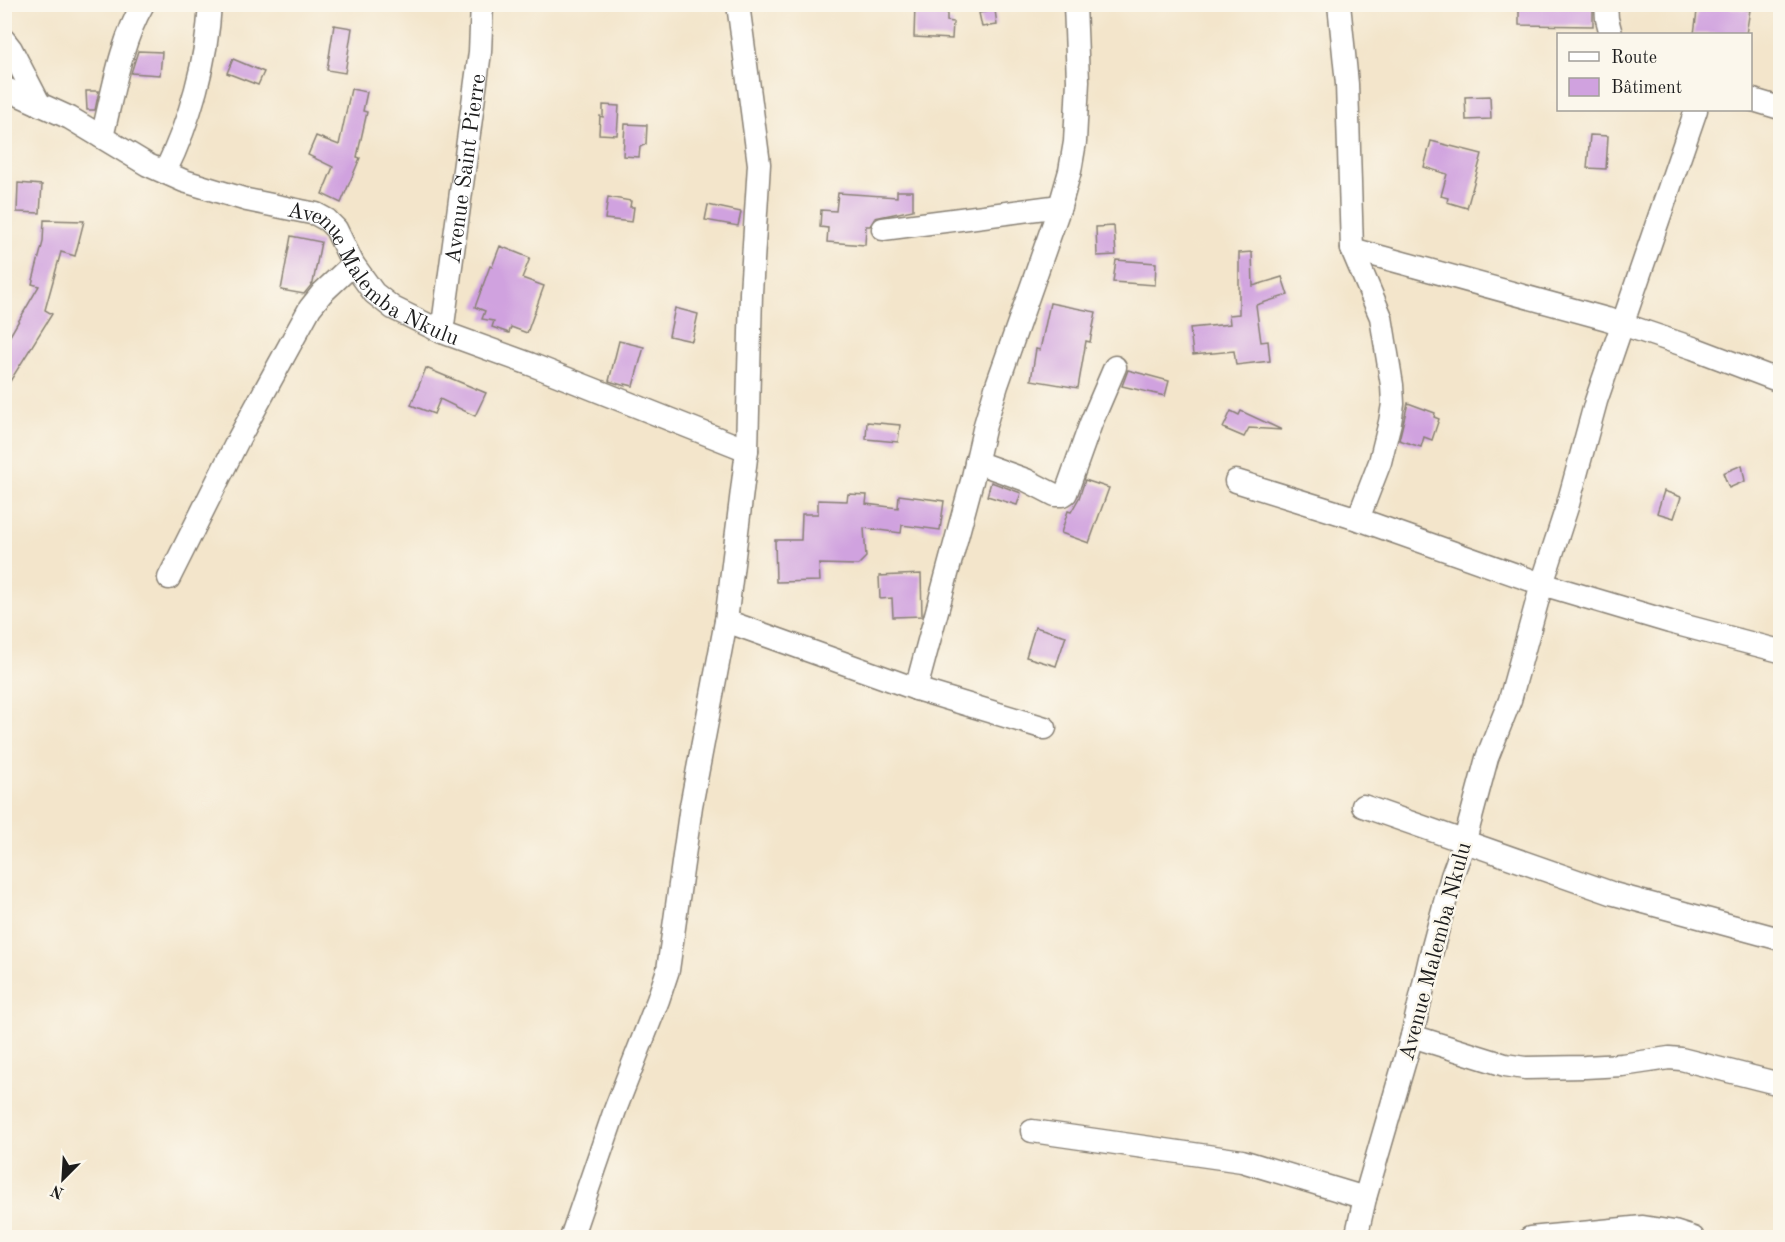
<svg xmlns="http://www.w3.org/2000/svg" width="1785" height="1242" font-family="'Old Standard TT',serif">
<rect width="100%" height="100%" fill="#fbf7ec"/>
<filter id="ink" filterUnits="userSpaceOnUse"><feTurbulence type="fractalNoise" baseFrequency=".0167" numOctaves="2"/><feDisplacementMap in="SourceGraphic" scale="12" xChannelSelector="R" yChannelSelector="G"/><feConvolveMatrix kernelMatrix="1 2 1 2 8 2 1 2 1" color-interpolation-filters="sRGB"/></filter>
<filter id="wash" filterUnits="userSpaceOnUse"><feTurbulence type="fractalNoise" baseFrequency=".008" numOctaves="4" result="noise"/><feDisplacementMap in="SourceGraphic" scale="24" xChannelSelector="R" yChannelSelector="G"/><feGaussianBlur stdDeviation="1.35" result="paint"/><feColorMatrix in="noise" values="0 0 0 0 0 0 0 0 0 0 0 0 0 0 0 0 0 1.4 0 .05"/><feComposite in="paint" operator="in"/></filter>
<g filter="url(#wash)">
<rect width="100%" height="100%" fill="#f3e5cb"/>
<g id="blocks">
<g fill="#d0a2df">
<polygon points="915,4 947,4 947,21 953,22 952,39 914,37"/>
<polygon points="1519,4 1593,4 1593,26 1519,25"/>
<polygon points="1698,4 1750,10 1746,34 1694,34"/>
<polygon points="995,10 997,25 982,27 979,13"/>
<polygon points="334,25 352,28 345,73 327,70"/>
<polygon points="138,51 162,52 160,75 131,73"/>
<polygon points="233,59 264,72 258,85 227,73"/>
<polygon points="351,89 367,92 363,111 367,112 357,157 360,158 341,203 322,194 333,167 308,155 316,136 339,145"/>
<polygon points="86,91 99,91 95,110 87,110"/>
<polygon points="1490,96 1491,119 1466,120 1465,97"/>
<polygon points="603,105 619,106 617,135 599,134 600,116 603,117"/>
<polygon points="625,124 647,125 646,144 640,147 639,157 623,156"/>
<polygon points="1590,135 1608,136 1606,169 1587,168"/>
<polygon points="1431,141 1482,154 1467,208 1447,202 1448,198 1441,196 1447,174 1424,167"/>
<polygon points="18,183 42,185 40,213 17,212"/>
<polygon points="897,191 913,191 913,210 875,218 870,226 866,226 865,245 827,242 828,228 820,227 821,210 836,211 838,193 897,197"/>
<polygon points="608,197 631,201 630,207 634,207 632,222 605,219"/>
<polygon points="708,205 741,212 738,226 705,220"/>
<polygon points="44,220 84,221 75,256 61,252 45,310 52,314 4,391 4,346 39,286 32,284 43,242"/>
<polygon points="1114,226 1116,255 1097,256 1096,227"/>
<polygon points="291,236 321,242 313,283 304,294 281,290"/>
<polygon points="500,246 530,258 522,278 544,286 527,333 511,327 509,333 492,327 494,321 482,319 485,311 475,307 490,266 492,267"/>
<polygon points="1252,252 1253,286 1282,277 1288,295 1256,305 1261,342 1268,341 1270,361 1236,365 1234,351 1193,355 1190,328 1230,324 1229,315 1239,314 1239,253"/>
<polygon points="1116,260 1156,263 1155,285 1113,282"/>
<polygon points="1050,303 1096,312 1090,342 1086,341 1078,388 1031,380 1036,349 1040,350"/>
<polygon points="675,308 698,314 692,341 669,336"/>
<polygon points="619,341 644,347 633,386 625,384 625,386 609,381"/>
<polygon points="426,368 486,393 475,416 440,399 434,414 411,405"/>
<polygon points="1128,370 1169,381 1165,396 1122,386"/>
<polygon points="1408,403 1435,413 1434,417 1439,419 1432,440 1424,437 1421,447 1399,440"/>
<polygon points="1231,411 1239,415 1241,411 1282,430 1249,428 1244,437 1223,428"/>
<polygon points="867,422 900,425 898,442 866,439"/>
<polygon points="1742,465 1745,481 1729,488 1723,473"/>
<polygon points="1085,480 1109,488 1089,543 1061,533 1068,511 1071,512 1079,498"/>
<polygon points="991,482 1021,493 1017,505 987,496"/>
<polygon points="1664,491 1681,497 1674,518 1657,513"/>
<polygon points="848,494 867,495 866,504 898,508 899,495 944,501 940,530 902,525 901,533 864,528 866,557 858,565 819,564 820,581 776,582 775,540 801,540 802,514 818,514 818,500 847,501"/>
<polygon points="921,574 922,616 893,617 892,598 880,599 879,576"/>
<polygon points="1035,627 1066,636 1056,666 1026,657"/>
</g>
</g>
</g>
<g filter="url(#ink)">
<use href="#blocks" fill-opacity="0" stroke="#888074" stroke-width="1.5"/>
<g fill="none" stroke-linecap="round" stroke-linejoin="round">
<defs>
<g id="minor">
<polyline points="1339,4 1347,84 1352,249 1381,317 1392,385 1393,404 1390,422 1380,462 1358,519 1542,584 1510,700 1487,758 1465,840 1452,876 1430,958 1412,1036 1365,1198 1356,1238"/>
<polyline points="1606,4 1607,19 1611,34"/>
<polyline points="4,40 11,49 40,105"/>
<path id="s1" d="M4,88L70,118L148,165L184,181L247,200L316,214L327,220L336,229L353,264L374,293L393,308L442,332L530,364L747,450"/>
<polyline points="1750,99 1780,108"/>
<polyline points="1696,110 1596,401 1568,504 1542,584 1670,622 1780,651"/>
<path d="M102,137C113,93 120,44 143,4"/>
<path d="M165,172C190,121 207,61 210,4"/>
<polyline points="883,229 1060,206"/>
<polyline points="1352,249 1607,319 1693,348 1780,381"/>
<path id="s2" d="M442,332L480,52L482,4"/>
<polyline points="976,462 1026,480 1055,495 1063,495 1066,493 1091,423 1115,367"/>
<polyline points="1236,481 1358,519"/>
<polyline points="169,578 239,438 310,308 322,293 353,264"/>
<polyline points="726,621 916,689 1045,728"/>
<polyline points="916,689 972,481 985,425 997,385 1060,206 1070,171 1075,142 1078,81 1075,4"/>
<polyline points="1363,806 1614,894 1780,939"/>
<polyline points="1412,1036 1505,1065 1525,1068 1585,1067 1622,1065 1669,1058 1681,1059 1780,1084"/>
<polyline points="1032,1131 1242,1161 1365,1198"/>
<polyline points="571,1238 615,1110 658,1000 668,970 691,806 726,621 747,450 751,293 759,164 738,4"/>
<polyline points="1530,1238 1643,1227 1674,1232 1693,1238"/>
</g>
</defs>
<use href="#minor" stroke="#888074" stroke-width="25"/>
<use href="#minor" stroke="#fff" stroke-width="22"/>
</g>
</g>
<g text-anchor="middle" stroke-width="5" stroke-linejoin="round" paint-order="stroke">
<g font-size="22" fill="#1c1c1c" stroke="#fbf7ec">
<text dy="8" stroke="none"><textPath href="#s2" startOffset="165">Avenue Saint Pierre</textPath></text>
<text dy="8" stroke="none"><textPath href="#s1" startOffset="423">Avenue Malemba Nkulu</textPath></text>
<text transform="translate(1434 951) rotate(-75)" y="8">Avenue Malemba Nkulu</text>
</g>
</g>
<rect width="1785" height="1242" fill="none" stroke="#fbf7ec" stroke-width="24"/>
<rect x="1557" y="33" width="195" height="78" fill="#fbf7ec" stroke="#a29f99" stroke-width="1.5"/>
<rect x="1569" y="52" width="30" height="9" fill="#ffffff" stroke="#a29f99" stroke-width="1.5"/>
<text x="1611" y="63" font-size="18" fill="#1c1c1c">Route</text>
<rect x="1569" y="78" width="30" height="18" fill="#d0a2df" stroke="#a29f99" stroke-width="1.5"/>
<text x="1611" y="93" font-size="18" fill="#1c1c1c">Bâtiment</text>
<g transform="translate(63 1179) rotate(204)" stroke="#fbf7ec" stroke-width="4.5" paint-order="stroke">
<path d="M0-4.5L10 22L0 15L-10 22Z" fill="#1c1c1c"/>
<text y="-9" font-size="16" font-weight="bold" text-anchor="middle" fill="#1c1c1c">N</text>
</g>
</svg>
